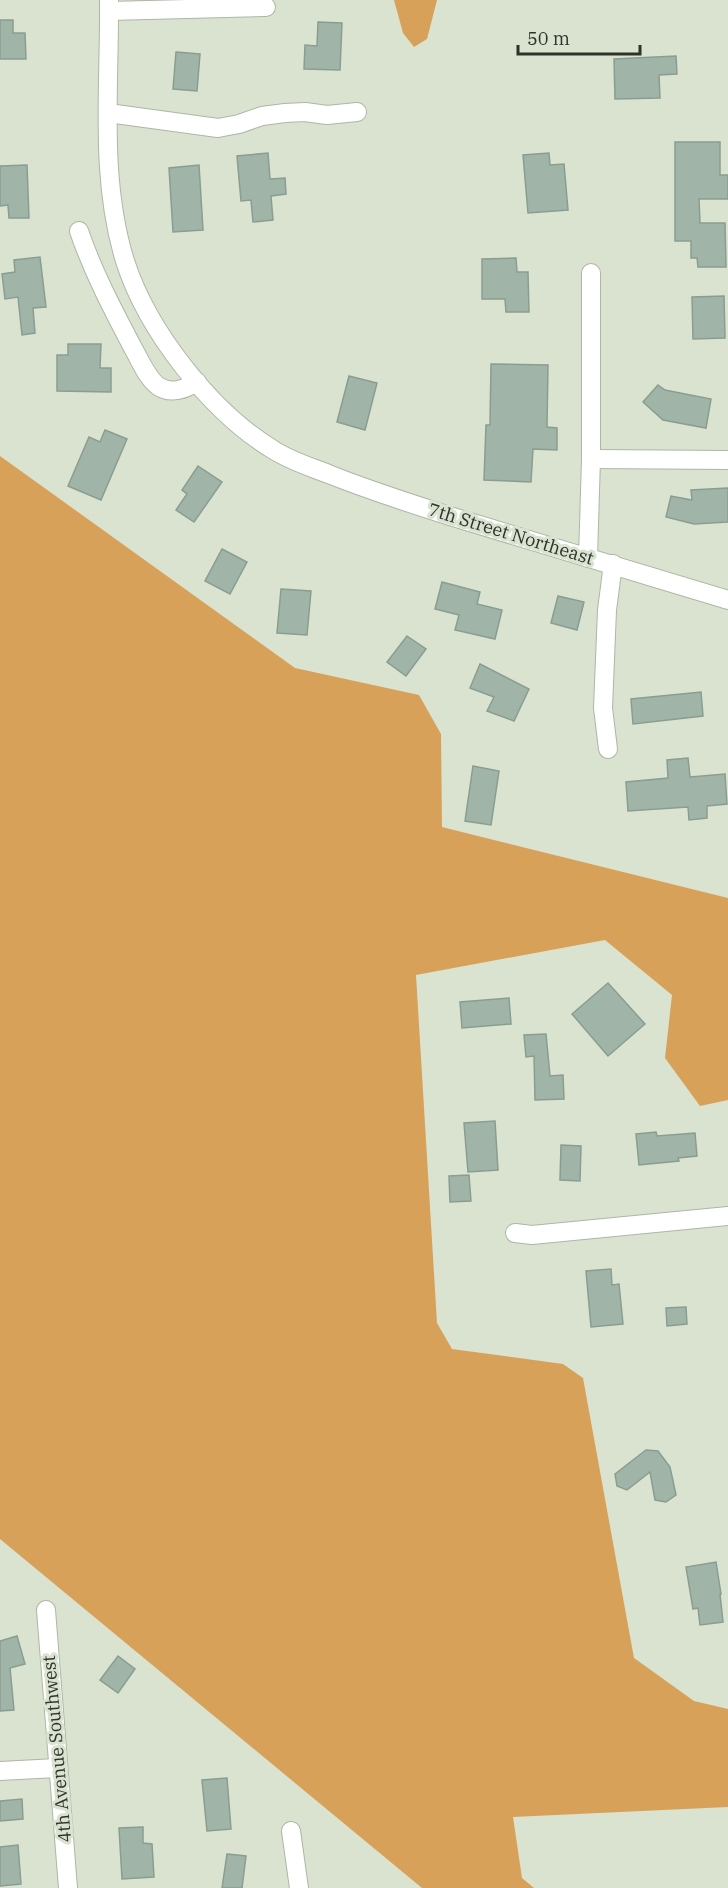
<svg xmlns="http://www.w3.org/2000/svg" width="728" height="1888" font-family="'IBM Plex Serif',serif">
<rect width="100%" height="100%" fill="#d9e3d0"/>
<g fill="#d8a15a">
<polygon points="394,0 437,0 427,39 414,47 403,33"/>
<polygon points="0,456 295,668 419,695 441,734 442,827 728,898 728,1100 700,1106 665,1058 672,995 605,940 416,975 437,1323 452,1349 563,1364 583,1378 634,1658 694,1701 728,1709 728,1807 513,1817 522,1878 534,1888 422,1888 0,1539"/>
</g>
<g fill="#a1b4a8" stroke="#8a9d91" stroke-width="1.5">
<polygon points="0,20 13,20 13,33 25,33 26,59 0,59"/>
<polygon points="318,22 342,23 340,70 304,69 305,45 317,46"/>
<polygon points="176,52 200,54 197,91 173,89"/>
<polygon points="676,56 677,74 659,75 660,98 615,99 614,59"/>
<polygon points="675,142 720,142 720,175 728,175 728,199 699,199 700,223 725,223 726,267 698,267 697,258 691,258 691,241 675,241"/>
<polygon points="268,153 270,179 285,178 286,194 271,196 273,220 253,222 251,200 241,201 237,156"/>
<polygon points="549,153 550,165 564,164 568,210 528,213 523,155"/>
<polygon points="27,165 29,218 9,218 8,205 0,206 0,166"/>
<polygon points="199,165 203,230 173,232 169,168"/>
<polygon points="40,257 46,307 33,308 35,333 22,335 18,297 5,299 2,274 15,272 14,260"/>
<polygon points="516,258 517,272 528,272 529,312 506,312 505,299 482,299 482,259"/>
<polygon points="724,296 725,338 693,339 692,297"/>
<polygon points="68,344 101,344 100,368 111,368 111,392 57,391 57,355 68,355"/>
<polygon points="491,364 548,365 547,427 557,428 557,450 533,449 531,482 484,480 486,425 490,425"/>
<polygon points="349,376 377,383 365,430 337,422"/>
<polygon points="658,385 665,390 711,399 706,428 663,420 643,402"/>
<polygon points="105,430 127,439 101,500 68,486 89,437 100,442"/>
<polygon points="198,466 222,482 194,522 176,510 187,494 182,490"/>
<polygon points="728,488 728,522 694,524 666,517 671,496 692,500 691,490"/>
<polygon points="222,549 247,562 230,594 205,581"/>
<polygon points="442,582 480,592 477,604 502,610 495,639 455,630 459,615 435,609"/>
<polygon points="281,589 311,591 307,635 277,633"/>
<polygon points="558,596 584,602 577,630 551,623"/>
<polygon points="407,636 426,649 406,676 387,662"/>
<polygon points="480,664 529,689 514,721 487,711 494,697 470,688"/>
<polygon points="701,692 703,716 633,724 631,699"/>
<polygon points="688,758 690,777 725,774 727,804 707,806 707,818 689,820 688,807 628,811 626,782 668,778 667,760"/>
<polygon points="473,766 499,771 491,825 465,821"/>
<polygon points="608,983 645,1024 608,1056 572,1014"/>
<polygon points="509,998 511,1024 462,1028 460,1002"/>
<polygon points="546,1034 550,1076 563,1075 564,1099 535,1100 534,1056 526,1057 524,1035"/>
<polygon points="495,1121 498,1170 468,1172 464,1123"/>
<polygon points="656,1132 657,1136 695,1133 697,1156 678,1158 679,1161 639,1165 636,1134"/>
<polygon points="561,1145 581,1146 580,1181 560,1180"/>
<polygon points="469,1175 471,1201 450,1202 449,1176"/>
<polygon points="611,1269 612,1285 619,1284 623,1324 591,1327 586,1271"/>
<polygon points="686,1307 687,1324 667,1326 666,1308"/>
<polygon points="646,1450 658,1451 670,1467 676,1495 666,1502 655,1500 650,1472 627,1490 617,1486 615,1474"/>
<polygon points="716,1562 721,1594 720,1594 723,1622 700,1625 698,1608 693,1609 686,1567"/>
<polygon points="17,1636 25,1664 10,1668 14,1710 0,1711 0,1641"/>
<polygon points="118,1656 135,1669 118,1693 100,1680"/>
<polygon points="227,1778 231,1829 207,1831 202,1780"/>
<polygon points="22,1799 23,1819 0,1821 0,1801"/>
<polygon points="143,1827 143,1843 152,1844 154,1877 122,1879 119,1828"/>
<polygon points="18,1845 21,1884 0,1886 0,1847"/>
<polygon points="227,1854 246,1856 242,1888 222,1888"/>
</g>
<g fill="none" stroke-linecap="round" stroke-linejoin="round">
<defs>
<g id="minor">
<path d="M109,0C110,87 99,177 125,261C147,330 210,411 272,449C290,461 311,467 331,475C371,491 412,504 453,517C544,545 636,572 728,600"/>
<polyline points="109,11 266,7"/>
<polyline points="108,113 218,128 239,124 262,116 285,113 305,112 327,115 357,112"/>
<path d="M79,231C93,272 113,310 133,348C140,360 147,378 158,386C171,395 185,389 197,382"/>
<polyline points="591,459 728,460"/>
<polyline points="588,558 591,459 591,273"/>
<polyline points="608,749 603,708 607,610 613,564"/>
<polyline points="515,1233 532,1235 728,1216"/>
<polyline points="46,1610 68,1888"/>
<polyline points="0,1771 57,1768"/>
<polyline points="291,1831 299,1888"/>
</g>
</defs>
<use href="#minor" stroke="#adb7a5" stroke-width="20"/>
<use href="#minor" stroke="#fff" stroke-width="18"/>
</g>
<g text-anchor="middle" stroke-width="6" stroke-linejoin="round" paint-order="stroke">
<g font-size="18" fill="#2e322b" stroke="#d9e3d0">
<text transform="translate(511 534) rotate(17)" y="6">7th Street Northeast</text>
<text transform="translate(57 1749) rotate(-95)" y="6">4th Avenue Southwest</text>
</g>
</g>
<path d="M518 45v9h122v-9" fill="none" stroke="#2e322b" stroke-width="3"/>
<text x="527" y="45" font-size="18" fill="#2e322b" stroke="#d9e3d0" stroke-width="4.5" paint-order="stroke">50 m</text>
</svg>
